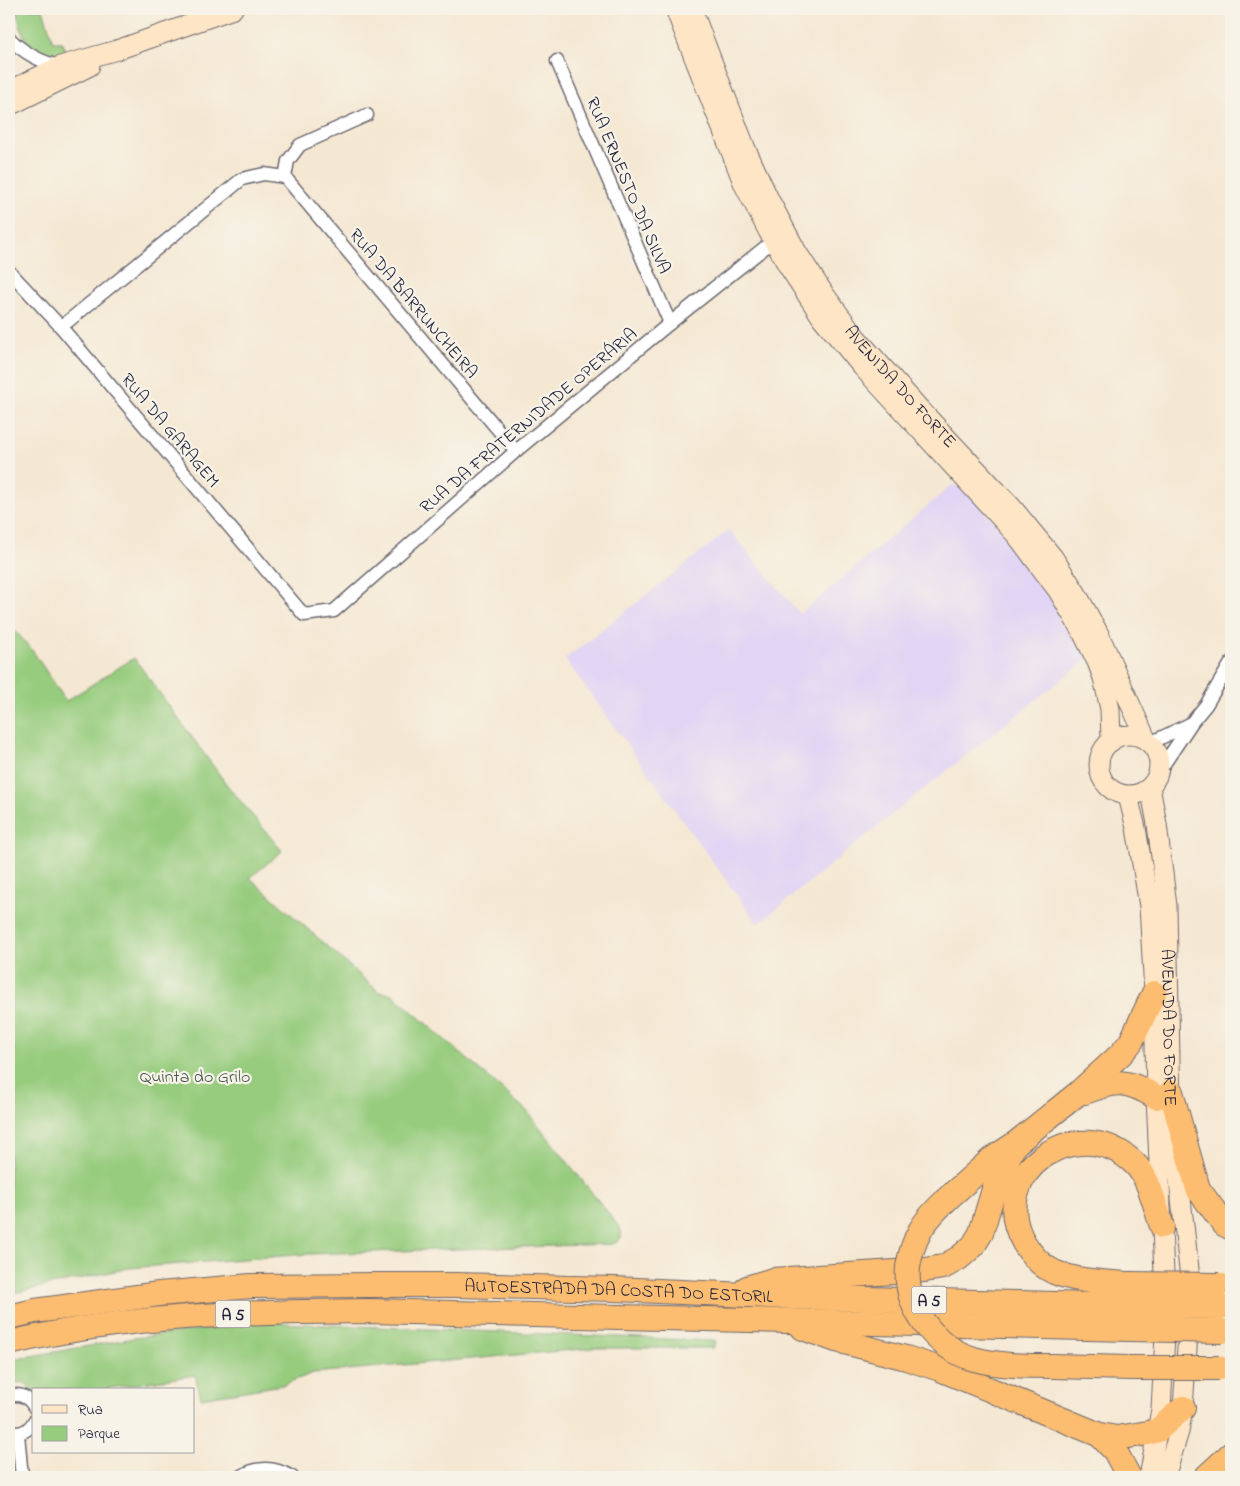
<svg xmlns="http://www.w3.org/2000/svg" width="1240" height="1486" font-family="'Indie Flower',sans-serif">
<rect width="100%" height="100%" fill="#f7f3e8"/>
<filter id="ink" filterUnits="userSpaceOnUse"><feTurbulence type="fractalNoise" baseFrequency=".02" numOctaves="2"/><feDisplacementMap in="SourceGraphic" scale="10" xChannelSelector="R" yChannelSelector="G"/><feConvolveMatrix kernelMatrix="1 2 1 2 8 2 1 2 1" color-interpolation-filters="sRGB"/></filter>
<filter id="wash" filterUnits="userSpaceOnUse"><feTurbulence type="fractalNoise" baseFrequency=".0096" numOctaves="4" result="noise"/><feDisplacementMap in="SourceGraphic" scale="20" xChannelSelector="R" yChannelSelector="G"/><feGaussianBlur stdDeviation="1.12" result="paint"/><feColorMatrix in="noise" values="0 0 0 0 0 0 0 0 0 0 0 0 0 0 0 0 0 1.4 0 .05"/><feComposite in="paint" operator="in"/></filter>
<g filter="url(#wash)">
<rect width="100%" height="100%" fill="#f5e8d3"/>
<polygon fill="#e1d4f4" points="952,485 967,489 1024,557 1070,622 1090,657 890,816 758,924 565,659 729,530 800,614"/>
<g fill="#97cc7e" stroke="#5c775c">
<path d="M16,9H43L53,42H62L67,55C30,62 23,40 16,9Z"/>
<path d="M9,624L32,650L66,701L134,658L227,785L282,851L250,878L379,992L392,994L527,1111L620,1228C623,1237 621,1241 612,1244L308,1254L129,1268L9,1294Z"/>
<polygon points="257,1322 716,1341 713,1348 594,1348 313,1373 282,1385 201,1398 195,1375 97,1390 34,1390 23,1382 9,1385 9,1360 134,1338"/>
</g>
</g>
<g filter="url(#ink)">
<g fill="none" stroke-linecap="round" stroke-linejoin="round">
<defs>
<g id="street">
<path d="M9,38C24,53 39,62 60,66"/>
<polyline points="557,61 670,323"/>
<polyline points="285,177 516,451"/>
<polyline points="285,177 288,161 300,145 367,115"/>
<polyline points="9,271 61,327 304,615 334,611 516,451 670,323 773,241"/>
<polyline points="61,327 242,179 264,174 285,177"/>
<polyline points="1150,743 1190,724"/>
<polyline points="1158,773 1192,722 1206,705 1231,663"/>
<path d="M9,1396C20,1393 29,1397 34,1407"/>
<path d="M9,1432C20,1435 29,1431 34,1421"/>
<polyline points="18,1434 22,1477"/>
<path d="M240,1477C257,1466 275,1467 292,1477"/>
</g>
<g id="secondary">
<polyline points="675,9 744,185 768,231 788,266 822,318 862,367 1017,536 1058,591 1083,634 1097,662 1103,678 1110,709 1111,742"/>
<path id="s1" d="M692,9L746,149L769,199L797,252L825,295L856,337L920,409L1012,507L1053,557L1077,594L1098,632L1147,741"/>
<polyline points="9,91 60,66 117,50 233,9"/>
<polyline points="9,106 90,66"/>
<circle cx="1129" cy="765" r="30"/>
<path id="s2" d="M1150,787L1157,824L1167,906L1171,1111L1189,1269V1319L1183,1408L1179,1432L1165,1477"/>
<polyline points="1128,796 1136,828 1149,906 1154,993 1156,1097 1166,1317 1161,1409 1150,1472 1148,1477"/>
</g>
<g id="highway">
<path d="M1085,1092C1116,1080 1126,1079 1156,1097"/>
<polyline points="1171,1092 1198,1189 1224,1224 1231,1228"/>
<polyline points="947,1199 992,1159 1015,1144 1076,1095 1121,1054 1131,1042 1154,993"/>
<path d="M1129,1284C1103,1282 1078,1282 1054,1272C1041,1266 1032,1256 1024,1243C984,1175 1077,1107 1135,1164C1150,1179 1155,1207 1162,1226"/>
<polyline points="747,1288 773,1280 925,1270 943,1267 959,1258 973,1246 981,1233 997,1179 1015,1144"/>
<path id="s3" d="M9,1317L35,1311L159,1294L251,1286L374,1285H456L614,1289L792,1297L1129,1306"/>
<polyline points="803,1328 836,1340 906,1358 940,1369 1100,1435 1117,1438 1148,1433 1158,1430 1183,1408"/>
<path d="M9,1343C126,1315 249,1312 369,1311L1130,1329"/>
<polyline points="1053,1366 1130,1368"/>
<polyline points="1100,1435 1115,1451 1129,1477"/>
<polyline points="1206,1477 1231,1454"/>
</g>
</defs>
<use href="#street" stroke="#6c6770" stroke-width="15"/>
<use href="#secondary" stroke="#6c6770" stroke-width="21"/>
<use href="#highway" stroke="#6c6770" stroke-width="26"/>
<use href="#street" stroke="#fff" stroke-width="12"/>
<use href="#secondary" stroke="#fee5c5" stroke-width="19"/>
<use href="#highway" stroke="#fcbd6f" stroke-width="24"/>
<defs>
<g id="highway-bridge">
<path d="M947,1199C938,1208 926,1219 920,1231C914,1242 910,1255 908,1267C904,1308 936,1348 974,1359C1000,1366 1026,1366 1053,1366"/>
<polyline points="1129,1284 1219,1285"/>
<polyline points="1129,1306 1221,1307"/>
<polyline points="1130,1329 1222,1331"/>
<polyline points="1130,1368 1219,1368"/>
</g>
</defs>
<use href="#highway-bridge" stroke="#6c6770" stroke-width="26" stroke-linecap="butt"/>
<use href="#highway-bridge" stroke="#fcbd6f" stroke-width="24"/>
</g>
</g>
<g text-anchor="middle" stroke-width="4.5" stroke-linejoin="round" paint-order="stroke">
<g fill="#f7f3e8" stroke="#62616f" stroke-width="1">
<rect x="911.5" y="1286.5" width="35" height="27" rx="4"/>
<rect x="215.5" y="1300.5" width="35" height="27" rx="4"/>
</g>
<g font-size="16" font-weight="bold" fill="#22223b">
<text x="929" y="1306">A 5</text>
<text x="233" y="1320">A 5</text>
</g>
<g font-size="18" fill="#22223b" stroke="#f7f3e8">
<text transform="translate(629 185) rotate(67)" y="6">RUA ERNESTO DA SILVA</text>
<text transform="translate(414 303) rotate(50)" y="6">RUA DA BARRUNCHEIRA</text>
<text dy="6" stroke="none"><textPath href="#s1" startOffset="435">AVENIDA DO FORTE</textPath></text>
<text transform="translate(528 420) rotate(-40)" y="6">RUA DA FRATERNIDADE OPERÁRIA</text>
<text transform="translate(171 430) rotate(50)" y="6">RUA DA GARAGEM</text>
<text dy="6" stroke="none"><textPath href="#s2" startOffset="242">AVENIDA DO FORTE</textPath></text>
<text dy="6" stroke="none"><textPath href="#s3" startOffset="612">AUTOESTRADA DA COSTA DO ESTORIL</textPath></text>
</g>
<g font-size="18" fill="#45554f" stroke="#f7f3e8">
<text x="195" y="1082">Quinta do Grilo</text>
</g>
</g>
<rect width="1240" height="1486" fill="none" stroke="#f7f3e8" stroke-width="30"/>
<rect x="32" y="1388" width="162" height="65" fill="#f7f3e8" stroke="#a29fa3"/>
<rect x="42" y="1405" width="25" height="8" fill="#fee5c5" stroke="#a29fa3"/>
<text x="78" y="1414" font-size="15" fill="#22223b">Rua</text>
<rect x="42" y="1426" width="25" height="15" fill="#97cc7e" stroke="#a29fa3"/>
<text x="78" y="1438" font-size="15" fill="#22223b">Parque</text>
</svg>
